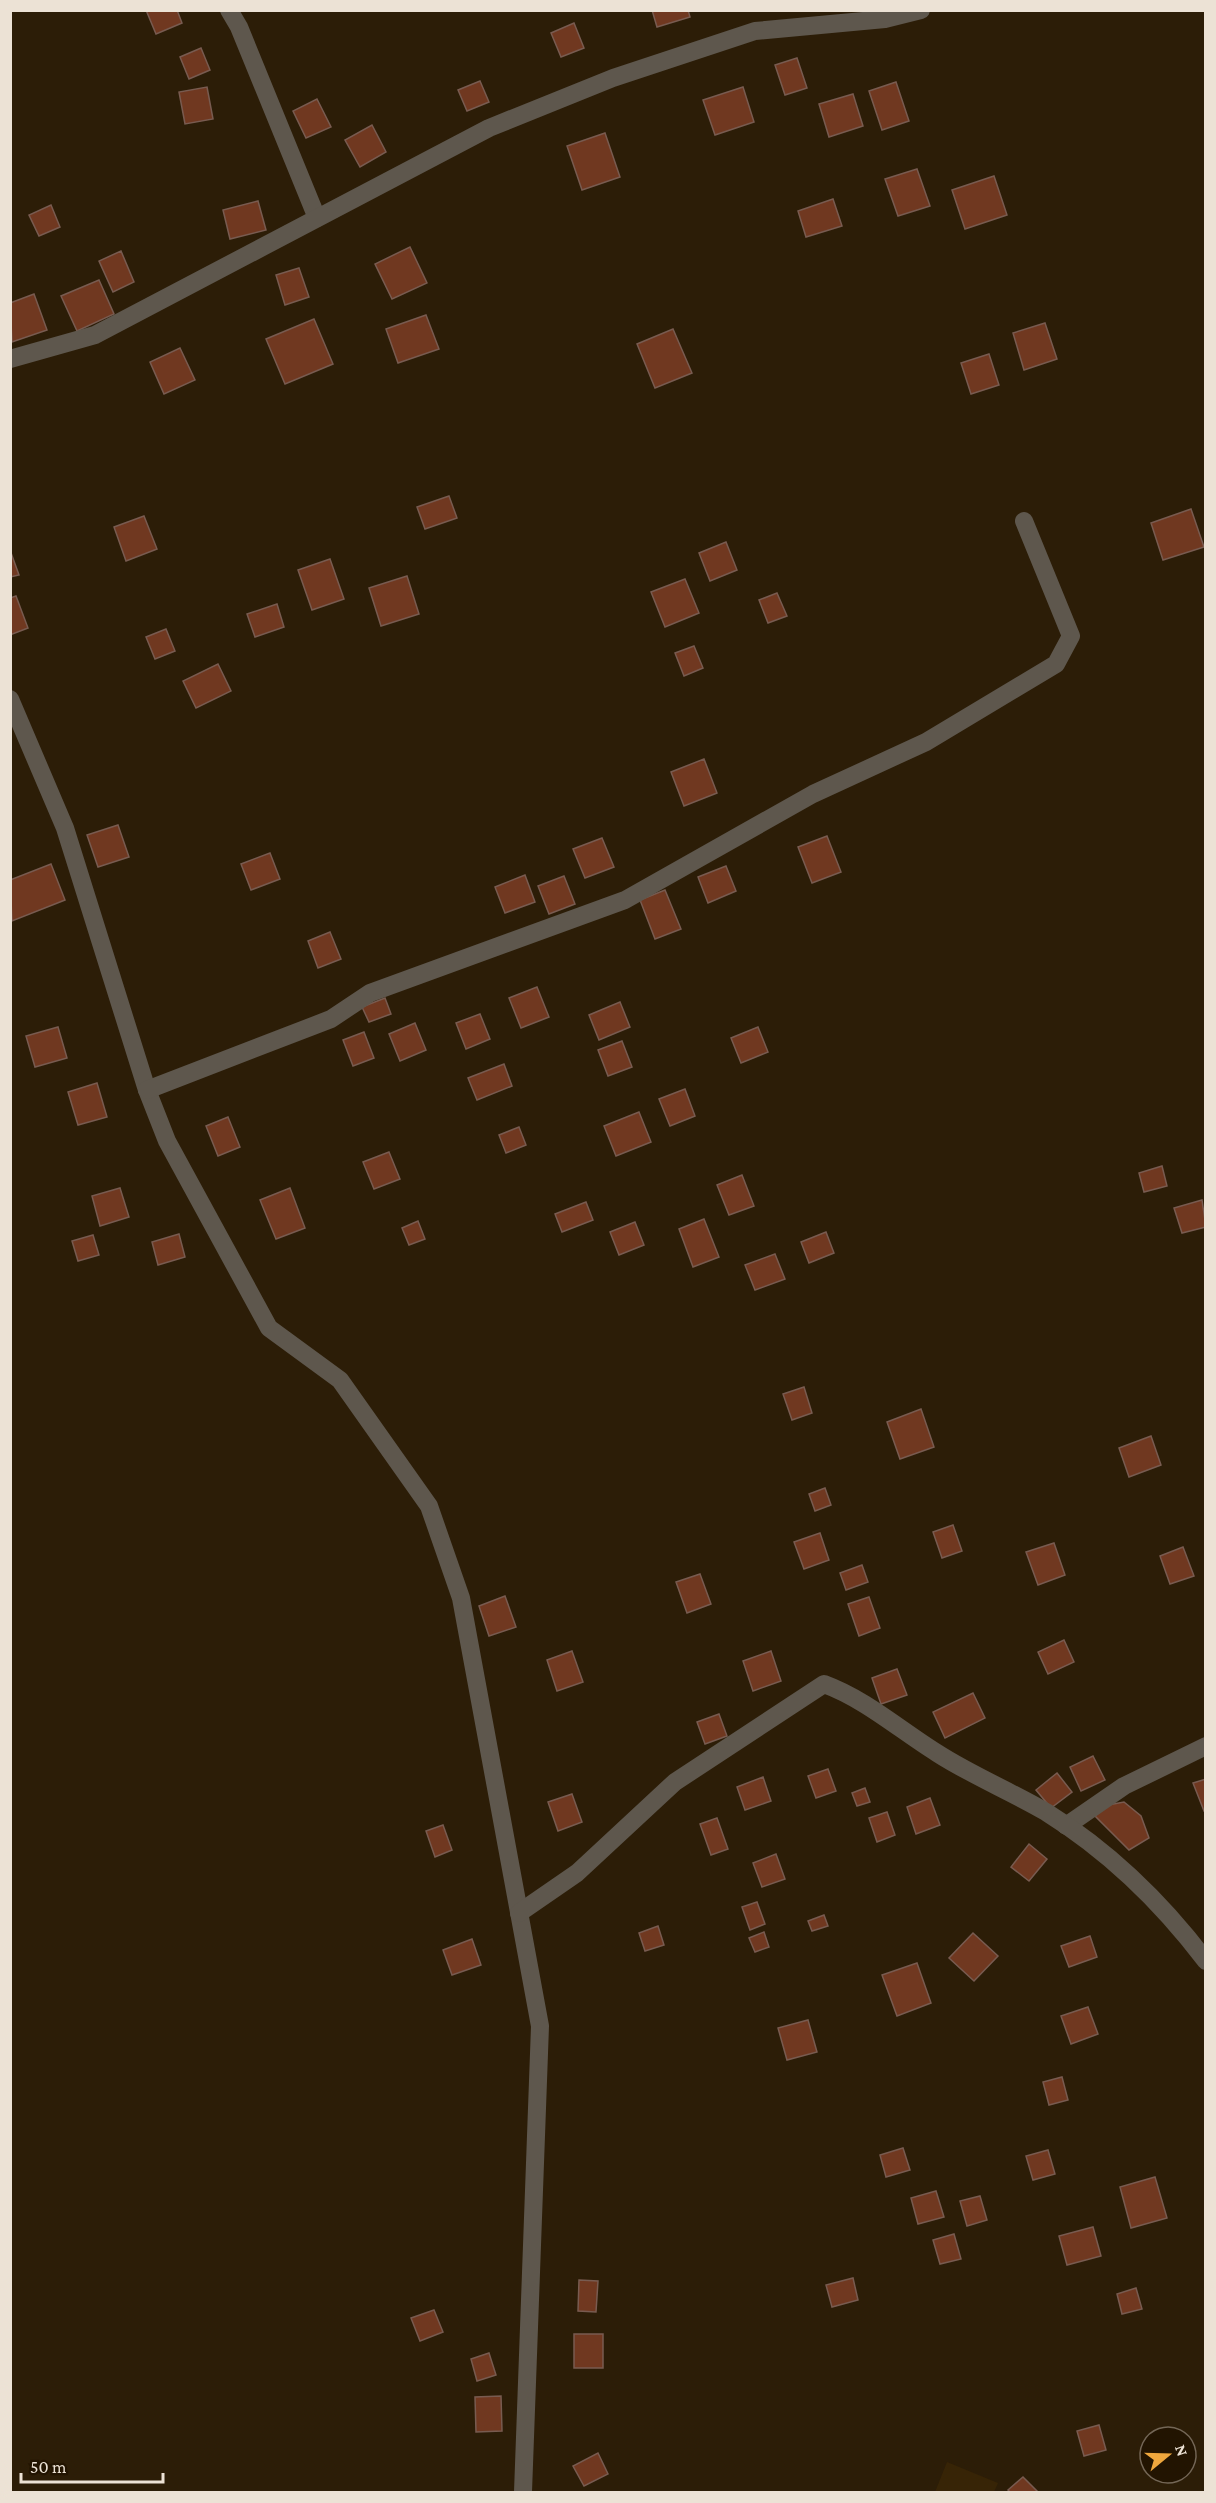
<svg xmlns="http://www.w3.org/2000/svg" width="1216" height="2503" font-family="'Crimson Pro',serif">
<rect width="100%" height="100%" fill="#2c1d07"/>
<polygon fill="#372406" points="947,2462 998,2483 994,2492 935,2492"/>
<g fill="#703820" stroke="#785b50" stroke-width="1.5">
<polygon points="146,10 177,10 182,23 156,34"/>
<polygon points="652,10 688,10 690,17 657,27"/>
<polygon points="574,23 584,48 561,57 551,33"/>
<polygon points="201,48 210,70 189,79 180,57"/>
<polygon points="797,58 807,88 785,95 775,65"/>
<polygon points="480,81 489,102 467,111 458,90"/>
<polygon points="896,82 909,121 882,130 869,91"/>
<polygon points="207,87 213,119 185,124 179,92"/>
<polygon points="743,87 754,122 715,135 703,100"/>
<polygon points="853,94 863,126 829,137 819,104"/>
<polygon points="317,99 331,127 306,138 293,111"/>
<polygon points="372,125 386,152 360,167 345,140"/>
<polygon points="605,133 620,177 582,190 567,146"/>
<polygon points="917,169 930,206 898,216 885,179"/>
<polygon points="994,176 1007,215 965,229 952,190"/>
<polygon points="833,199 842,226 806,237 798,211"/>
<polygon points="258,201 266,230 230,239 223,210"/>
<polygon points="51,205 60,227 39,236 29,215"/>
<polygon points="410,247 427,283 392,299 375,264"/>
<polygon points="121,251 134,282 113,292 99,261"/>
<polygon points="299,268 309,297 285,305 276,275"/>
<polygon points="99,280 114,314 77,331 61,296"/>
<polygon points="34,294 47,330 12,342 10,303"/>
<polygon points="426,315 439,349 398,363 386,329"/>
<polygon points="314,319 333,364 285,384 266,339"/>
<polygon points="1045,323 1057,359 1024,370 1013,333"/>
<polygon points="673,329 692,373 655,388 637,344"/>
<polygon points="180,348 195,380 164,394 150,362"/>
<polygon points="989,354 999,385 971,394 961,363"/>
<polygon points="449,496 457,518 425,529 417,507"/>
<polygon points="1191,509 1204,547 1163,560 1151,523"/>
<polygon points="144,516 157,549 126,561 114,527"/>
<polygon points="726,542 737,570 710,581 699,553"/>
<polygon points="10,550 19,575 10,577"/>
<polygon points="330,559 344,599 312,610 298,570"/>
<polygon points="407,576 419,614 381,626 369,588"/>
<polygon points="685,579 699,613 665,627 651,592"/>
<polygon points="777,593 787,616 768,623 759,600"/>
<polygon points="16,596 28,628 10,635 10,598"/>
<polygon points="277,604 284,627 255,637 247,614"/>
<polygon points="166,629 175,651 155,659 146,637"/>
<polygon points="694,646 703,668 684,676 675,653"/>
<polygon points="218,664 231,691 196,708 183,681"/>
<polygon points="704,759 717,793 684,806 671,772"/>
<polygon points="118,825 129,857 98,867 87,835"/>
<polygon points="827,836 841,872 812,883 798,847"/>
<polygon points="602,838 614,867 585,878 573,849"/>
<polygon points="270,853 280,879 251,890 241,864"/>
<polygon points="51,864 65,900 12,921 10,880"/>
<polygon points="726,866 736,891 708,903 698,877"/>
<polygon points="525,875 535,902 505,913 495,887"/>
<polygon points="564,876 575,904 549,914 538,886"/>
<polygon points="665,890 681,929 655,939 640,900"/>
<polygon points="330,932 341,959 318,968 308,941"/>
<polygon points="537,987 549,1017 521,1028 509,998"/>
<polygon points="385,998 391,1014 369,1022 362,1007"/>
<polygon points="620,1002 630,1027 599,1040 589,1015"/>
<polygon points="480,1014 490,1039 466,1049 456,1023"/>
<polygon points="415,1023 426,1050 400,1061 389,1034"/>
<polygon points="58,1027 67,1058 35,1067 26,1036"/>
<polygon points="758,1027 768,1052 741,1063 731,1038"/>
<polygon points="364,1032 374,1058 353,1066 343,1040"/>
<polygon points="622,1041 632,1067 608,1076 598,1050"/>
<polygon points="504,1064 512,1086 477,1100 468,1078"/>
<polygon points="97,1083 107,1117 78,1125 68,1092"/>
<polygon points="685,1089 695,1116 670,1126 659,1099"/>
<polygon points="639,1112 651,1142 616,1156 604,1126"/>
<polygon points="228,1117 240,1147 218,1156 206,1126"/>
<polygon points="519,1127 526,1145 506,1153 499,1135"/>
<polygon points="389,1152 400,1179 374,1189 363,1162"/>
<polygon points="1162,1166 1167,1186 1144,1192 1139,1173"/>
<polygon points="742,1175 754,1206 729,1215 717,1185"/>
<polygon points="120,1188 129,1217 100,1226 92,1196"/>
<polygon points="290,1188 305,1228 276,1239 260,1200"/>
<polygon points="1202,1200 1206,1227 1182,1233 1174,1208"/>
<polygon points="586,1202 593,1220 562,1232 555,1214"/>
<polygon points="704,1219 719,1257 693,1267 679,1229"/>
<polygon points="418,1221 425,1239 409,1245 402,1228"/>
<polygon points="635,1222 644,1245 619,1255 610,1232"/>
<polygon points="826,1232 834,1253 809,1263 801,1242"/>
<polygon points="179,1234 185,1257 158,1265 152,1242"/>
<polygon points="93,1235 99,1255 78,1261 72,1241"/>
<polygon points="775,1254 785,1279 755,1290 745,1265"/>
<polygon points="804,1387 812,1413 792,1420 783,1394"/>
<polygon points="921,1409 934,1447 900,1459 887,1422"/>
<polygon points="1151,1436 1161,1465 1129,1477 1119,1448"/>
<polygon points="825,1488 831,1505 815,1511 809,1494"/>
<polygon points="953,1525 962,1551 942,1558 933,1532"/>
<polygon points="820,1533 829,1560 804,1569 794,1542"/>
<polygon points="1054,1543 1065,1575 1038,1585 1026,1552"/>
<polygon points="1183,1547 1194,1576 1170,1584 1160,1556"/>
<polygon points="862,1565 868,1582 846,1590 840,1573"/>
<polygon points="700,1574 711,1604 687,1613 676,1582"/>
<polygon points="505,1596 516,1627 489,1636 479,1606"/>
<polygon points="869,1597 880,1628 859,1636 848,1604"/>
<polygon points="1064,1640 1074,1662 1048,1674 1038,1652"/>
<polygon points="572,1651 583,1682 557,1691 547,1660"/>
<polygon points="771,1651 781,1681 753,1691 743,1661"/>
<polygon points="897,1669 907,1695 881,1704 872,1678"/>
<polygon points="973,1693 985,1718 945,1738 933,1712"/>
<polygon points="719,1714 727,1736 705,1744 697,1722"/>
<polygon points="1093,1756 1105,1780 1081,1791 1070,1767"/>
<polygon points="828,1769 836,1791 816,1798 808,1776"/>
<polygon points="1057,1773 1072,1792 1051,1808 1036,1790"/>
<polygon points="763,1777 771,1801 745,1810 737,1787"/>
<polygon points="1206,1779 1206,1810 1204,1811 1193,1783"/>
<polygon points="865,1788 870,1802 857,1806 852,1793"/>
<polygon points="572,1794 582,1822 558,1831 548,1802"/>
<polygon points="930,1798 940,1825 916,1834 907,1807"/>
<polygon points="1124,1802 1141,1816 1149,1838 1129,1850 1095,1816 1108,1805"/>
<polygon points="887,1812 895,1835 877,1842 869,1818"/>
<polygon points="717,1818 728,1849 711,1855 700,1824"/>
<polygon points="443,1825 452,1850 435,1857 426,1831"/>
<polygon points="1029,1844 1047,1859 1029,1881 1011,1867"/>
<polygon points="776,1854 785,1879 762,1887 753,1863"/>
<polygon points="757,1902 765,1924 750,1930 742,1907"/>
<polygon points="824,1915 828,1926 812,1931 808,1921"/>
<polygon points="658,1926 664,1945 645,1951 639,1933"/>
<polygon points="764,1932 769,1947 755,1952 749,1938"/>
<polygon points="973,1933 998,1956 974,1981 949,1958"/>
<polygon points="1090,1936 1097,1957 1069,1967 1061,1946"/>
<polygon points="472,1939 481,1965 452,1975 443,1950"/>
<polygon points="917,1963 931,2003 897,2016 882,1975"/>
<polygon points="1088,2007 1098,2034 1071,2044 1061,2016"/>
<polygon points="808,2020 817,2052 787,2060 778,2028"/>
<polygon points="1062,2077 1068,2100 1049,2105 1043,2082"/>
<polygon points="903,2148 910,2170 886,2177 880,2155"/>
<polygon points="1048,2150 1055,2174 1033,2180 1026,2156"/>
<polygon points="1155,2177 1167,2218 1131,2228 1120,2187"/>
<polygon points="936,2191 944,2217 918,2224 911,2198"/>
<polygon points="980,2196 987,2220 967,2226 960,2201"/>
<polygon points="1093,2227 1101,2256 1067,2265 1059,2236"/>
<polygon points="954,2234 961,2259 940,2264 933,2240"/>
<polygon points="853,2278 858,2300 832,2307 826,2285"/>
<polygon points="579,2280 598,2281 596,2312 578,2311"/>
<polygon points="1136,2288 1142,2309 1122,2314 1117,2294"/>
<polygon points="434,2310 443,2332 420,2341 411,2318"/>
<rect x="574" y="2334" width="29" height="34"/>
<polygon points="489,2353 496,2375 477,2381 471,2359"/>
<polygon points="501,2396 502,2431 476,2432 475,2397"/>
<polygon points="1099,2425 1106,2450 1084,2456 1077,2431"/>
<polygon points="598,2453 608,2474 584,2486 573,2466"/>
<polygon points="1023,2477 1038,2492 1010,2492 1008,2490"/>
</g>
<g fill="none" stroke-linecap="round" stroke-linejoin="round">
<g stroke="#5e574d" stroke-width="18">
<polyline points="229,10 239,27 317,218"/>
<polyline points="10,359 95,335 489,128 613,78 755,31 885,19 921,10"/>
<polyline points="10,699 65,828 147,1090 167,1141 269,1328 340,1380 429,1506 461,1598 540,2026 523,2492"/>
<polyline points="147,1090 331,1019 370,993 625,900 813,794 926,742 1056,664 1071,636 1024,521"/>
<polyline points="1066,1826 1124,1786 1206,1746"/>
<path d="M519,1913L577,1873L675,1782L824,1684C865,1699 900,1730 937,1753C971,1775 1010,1791 1046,1812C1107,1850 1162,1903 1206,1961"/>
</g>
</g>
<rect width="1216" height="2503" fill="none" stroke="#ece2d5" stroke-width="24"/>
<g transform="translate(1168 2455) rotate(71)"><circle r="28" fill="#221401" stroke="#736656" stroke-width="1.5"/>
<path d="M0-4.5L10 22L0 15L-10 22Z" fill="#efa73d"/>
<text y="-9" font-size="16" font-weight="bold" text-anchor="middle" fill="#ece2d5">N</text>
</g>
<path d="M21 2473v9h142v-9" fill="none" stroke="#ece2d5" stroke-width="3"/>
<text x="30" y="2473" font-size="18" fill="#ece2d5" stroke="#221401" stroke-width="4.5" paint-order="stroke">50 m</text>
</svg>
